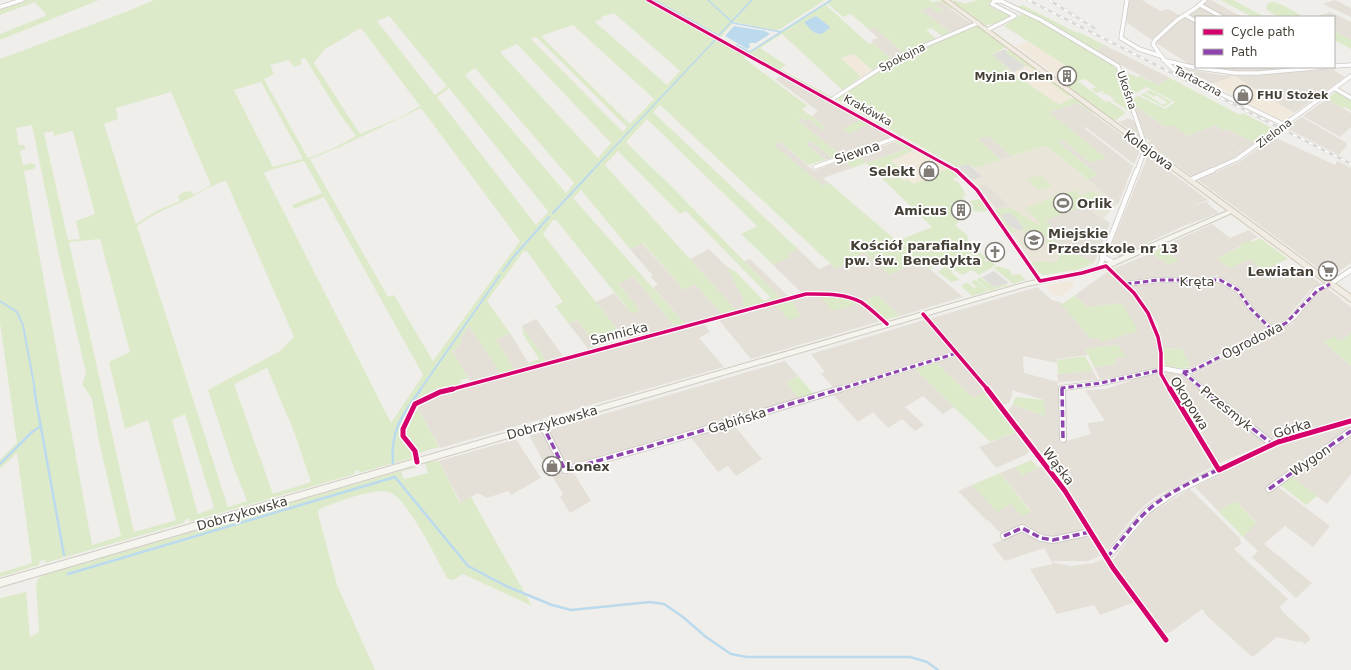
<svg xmlns="http://www.w3.org/2000/svg" width="1351" height="670" font-family="'DejaVu Sans',sans-serif">
<rect width="100%" height="100%" fill="#f0eeea"/>
<g fill="#e4e0d7">
<polygon points="1129,0 1142,0 1160,11 1168,9 1181,16 1175,19 1152,40 1126,22"/>
<polygon points="1209,0 1211,0 1242,17 1196,17 1196,18 1189,14"/>
<polygon points="1335,0 1351,8 1351,17 1323,4"/>
<polygon points="941,2 972,24 950,32 921,10 931,7 938,13 943,11 933,3"/>
<polygon points="1330,12 1351,22 1351,40 1334,31 1334,17 1314,17"/>
<polygon points="1185,17 1196,23 1196,67 1272,67 1277,70 1232,72 1205,69 1192,66 1156,43 1157,40 1174,24"/>
<polygon points="875,28 904,53 891,59 872,42 873,42 872,40 878,38 868,29"/>
<polygon points="1104,45 1170,78 1158,85 1095,51"/>
<polygon points="1181,68 1221,75 1250,76 1332,69 1345,77 1294,113 1234,76 1213,84"/>
<polygon points="781,76 869,124 892,138 841,155 797,120 801,118 809,119 823,130 827,128 812,116 818,111 775,79"/>
<polygon points="1327,99 1351,113 1351,127 1340,137 1303,116"/>
<polygon points="1078,103 1141,149 1134,164 1086,127 1084,128 1133,166 1118,205 1087,179 1098,175 1058,142 1063,140 1091,163 1049,112"/>
<polygon points="1133,104 1165,127 1172,124 1188,136 1215,125 1223,130 1227,129 1255,143 1243,152 1221,140 1242,152 1235,157 1192,176 1147,143 1151,141 1144,137"/>
<polygon points="1302,117 1345,142 1347,145 1339,155 1288,129 1287,127"/>
<polygon points="1129,118 1136,123 1141,139 1119,122"/>
<polygon points="988,136 1012,156 1001,160 978,139"/>
<polygon points="1274,137 1335,165 1337,161 1351,168 1351,263 1337,273 1325,265 1318,268 1198,180 1239,162"/>
<polygon points="812,141 832,158 825,160 806,144"/>
<polygon points="780,142 814,171 844,159 852,168 823,178 829,183 823,186 773,145"/>
<polygon points="895,142 907,149 866,163 857,155"/>
<polygon points="1148,155 1208,200 1190,207 1209,201 1210,201 1207,203 1219,213 1181,227 1119,257 1109,251"/>
<polygon points="986,184 1010,206 996,209 978,186"/>
<polygon points="1084,206 1110,223 1094,263 1060,245 1048,237 1056,232 1044,220"/>
<polygon points="1212,224 1230,238 1249,230 1258,237 1217,258 1229,268 1250,259 1262,269 1275,263 1286,273 1300,268 1321,284 1311,289 1286,319 1271,327 1252,307 1236,285 1232,285 1221,280 1217,275 1209,279 1148,279 1127,282 1113,269 1152,253 1169,265 1178,260 1160,248"/>
<polygon points="642,243 684,290 695,284 722,314 686,325 653,287 658,285 651,277 653,276 630,249"/>
<polygon points="709,249 726,266 743,298 744,308 736,310 690,259"/>
<polygon points="798,249 819,269 830,264 836,269 844,262 864,252 890,275 918,259 963,297 900,316 877,295 873,299 871,298 866,301 854,296 833,293 813,291 802,293 773,265 789,257 788,255"/>
<polygon points="750,259 788,296 780,298 744,261"/>
<polygon points="1108,271 1136,298 1143,307 1154,330 1159,351 1159,369 1100,379 1094,367 1117,364 1114,359 1117,345 1085,349 1088,355 1057,359 1057,363 1023,356 1024,373 1058,382 1057,374 1093,371 1098,380 1058,382 1059,443 1091,434 1087,423 1105,421 1085,390 1106,389 1130,381 1135,377 1158,373 1214,466 1157,496 1145,505 1134,516 1108,549 1105,549 1099,542 1007,411 1013,405 1044,416 1044,400 1012,390 1012,396 1009,403 1004,405 960,353 929,319 1037,287 1052,300 1060,302 1091,339 1122,303 1088,307 1074,296"/>
<polygon points="633,276 675,327 626,340 624,338 596,302 614,293 632,314 640,310 619,284"/>
<polygon points="1218,281 1234,288 1268,328 1191,367 1182,349 1163,348 1158,325 1142,298 1130,285 1159,282"/>
<polygon points="1327,288 1351,307 1351,333 1341,342 1324,342 1351,366 1351,416 1341,421 1271,439 1249,424 1190,376 1292,324 1318,293"/>
<polygon points="819,294 860,303 881,321 751,359 718,319 773,303 800,316 791,298"/>
<polygon points="536,319 563,356 546,361 522,326"/>
<polygon points="577,320 597,346 588,349 569,324"/>
<polygon points="924,320 951,349 951,352 834,388 821,374 825,372 811,354"/>
<polygon points="703,323 710,332 699,338 724,367 440,448 416,405 441,394 523,373"/>
<polygon points="469,326 500,373 470,381 453,352 462,341 460,338"/>
<polygon points="510,333 531,367 516,371 496,340"/>
<polygon points="955,356 958,357 985,392 973,398 934,361"/>
<polygon points="785,361 798,376 786,383 800,399 569,467 546,431"/>
<polygon points="914,368 954,407 943,414 923,396 905,407 924,425 915,431 902,419 888,428 873,412 858,422 832,393"/>
<polygon points="1164,371 1184,375 1264,438 1266,443 1220,463 1216,462 1165,377"/>
<polygon points="732,423 762,459 736,476 728,466 718,472 690,436"/>
<polygon points="1349,426 1351,428 1346,433 1288,471 1267,488 1271,492 1275,490 1277,486 1330,526 1313,547 1285,526 1264,544 1312,583 1296,598 1252,557 1258,551 1243,537 1256,522 1242,507 1236,501 1218,511 1195,487 1281,444"/>
<polygon points="542,432 562,468 564,476 566,472 572,470 591,501 570,513 560,497 563,494 551,474 550,474 529,435"/>
<polygon points="1017,432 1030,450 1027,454 996,468 979,447"/>
<polygon points="1351,435 1351,474 1327,504 1291,476"/>
<polygon points="516,439 541,478 511,495 508,491 487,498 478,493 461,503 439,461"/>
<polygon points="1044,465 1086,529 1053,537 1036,535 1028,525 1021,527 1002,535 988,520 987,521 958,491 972,485 997,511 1011,504 1031,511 1000,473 1015,467 1022,475"/>
<polygon points="1190,489 1240,538 1241,544 1234,549 1288,599 1280,607 1282,611 1309,636 1310,640 1305,644 1301,641 1299,642 1277,637 1254,656 1251,656 1207,616 1202,609 1171,632 1165,634 1120,573 1113,563 1113,560 1128,540 1151,513"/>
<polygon points="1019,531 1027,531 1039,540 1056,543 1080,536 1090,537 1102,555 1088,561 1053,561 1054,563 1071,566 1093,563 1104,559 1135,602 1100,615 1094,605 1057,614 1030,569 1053,564 1044,548 1005,561 992,545"/>
</g>
<g fill="#f2e9dd">
<polygon points="1030,42 1084,77 1064,81 1016,46"/>
<polygon points="1005,49 1078,103 1056,110 987,57"/>
<polygon points="854,54 872,70 861,77 840,58"/>
<polygon points="1234,76 1294,113 1282,122 1212,84"/>
<polygon points="910,148 952,172 902,197 866,163"/>
<polygon points="1068,281 1072,282 1075,286 1061,296 1053,295 1045,286"/>
</g>
<polygon fill="#eae5d9" points="1046,146 1117,204 1103,219 1084,206 1045,220 1056,231 1048,237 1068,250 1080,269 1044,275 1039,273 996,209 1009,206 986,184 978,186 972,180 983,177 974,168"/>
<g fill="#ddeaca" fill-rule="evenodd">
<polygon points="25,0 99,0 0,40 0,34 45,16 46,14 35,2 0,15 0,8"/>
<path d="M154,0H645L745,55V59L808,106L802,109L827,128L822,130L809,119L805,121L801,118L797,120L841,155L832,158L811,141L806,144L825,160L808,165L780,142L774,145L823,186L829,183L897,241L932,227L866,163L852,168L844,159L857,155L866,163L907,149L895,142L898,140L929,156L927,158L914,150L891,161L904,171L900,173L903,175L899,177L904,181L907,179L914,184L947,169L936,163L939,161L961,176L952,179L959,183L966,195L963,196L965,199L960,200L961,202L951,204L960,220L956,224L957,227L967,235L969,244L987,258L984,260L986,262L989,260L996,265L979,275L972,270L962,275L953,269L951,272L960,280L951,282L938,272L949,264L945,261L929,269L918,259L890,275L864,252L845,262L846,263L836,269L660,105L653,112L798,249L788,255L790,257L773,265L741,234L757,226L647,119L626,142L675,190L780,298L744,308L743,298L726,266L736,272L764,301L771,298L686,211L680,214L618,151L605,165L736,310L722,314L695,284L684,290L643,243L630,249L581,190L573,198L686,325L675,327L633,276L619,284L640,310L632,314L556,220H553L543,234L624,338L597,346L577,320L569,324L555,306L563,302L527,251L523,252L487,301L510,333L496,340L516,371L501,375L469,326L460,338L462,341L453,352L468,378L460,380L461,385L421,398L401,428L400,436L413,454L412,458L359,473V470L355,471V474L189,522V518L185,520L184,523L45,563V560L40,561L39,565L0,577V573L32,563L17,453L0,469V460L17,443L0,323V59L128,11ZM614,13L680,71L667,85L595,22L602,19L601,17ZM389,16L447,86L435,95L377,21ZM573,25L654,99L630,124L541,36ZM361,28L420,106L399,118L360,134L314,63L325,49ZM536,37L627,127L623,132L531,39ZM517,44L611,143L598,158L500,52ZM305,58L339,113L356,136L332,149L308,158L264,79L274,74L270,65L289,60L294,67L302,64L300,60ZM475,68L574,183L566,193L465,75ZM261,82L303,159H302L273,167L270,161L234,90ZM449,88L547,210L548,212L536,225L437,97ZM171,92L211,185L194,195L191,191L184,192L178,196L180,201L158,210L136,224L104,124L118,119L116,108ZM421,108L520,241L433,361L394,295L388,297L310,159L340,147ZM32,125L58,252L86,373L82,384L92,399L99,442L121,536L92,545L24,171L34,169L36,165L31,163L23,165L20,151L26,148L24,145H19L16,128ZM53,131L54,136L72,131L73,132L95,214L76,221L80,239L68,240L44,133ZM304,161L322,193L292,205L294,209L324,197L423,375L391,423L264,173L274,169ZM226,181L294,337L280,351L208,390L234,468L247,501L228,507L137,226C157,211 171,208 192,197C203,191 213,184 226,181ZM100,239L130,352L109,362L125,429L148,420L176,520L134,532L69,242ZM267,368L295,434L311,482L273,494L234,384ZM185,414L214,508L198,514L172,420Z"/>
<polygon points="650,0 825,0 777,31 734,22 720,38"/>
<polygon points="830,0 929,0 932,2 943,0 954,9 952,9 941,2 934,4 944,11 938,13 931,7 921,10 950,32 942,36 932,28 926,30 937,39 904,53 875,28 868,29 851,14 843,17 828,4 826,5 869,44 873,43 891,59 872,70 854,54 841,58 861,77 842,90 782,34 760,48 786,65 780,69 832,97 830,98 724,40 725,39 748,52"/>
<polygon points="954,0 965,4 977,0 993,0 989,3 991,7 1001,12 1010,15 1010,17 994,24 985,25 953,2"/>
<polygon points="1221,0 1233,0 1265,17 1252,17"/>
<path d="M1270,2C1278,1 1296,12 1303,17H1278L1267,10L1266,6Z"/>
<polygon points="1023,5 1077,33 1079,32 1104,45 1095,51 1018,7"/>
<polygon points="1027,14 1112,63 1112,66 1119,70 1134,115 1112,100 1114,99 1107,94 1102,94 1104,93 1102,91 1097,93 1091,89 1096,87 1085,79 1078,81 1106,102 1109,101 1124,111 1125,113 1115,121 1062,82 1063,80 1075,76 1068,70 1070,68 1004,26 1020,15"/>
<polygon points="976,25 1006,47 992,55 1006,66 1008,70 1018,78 1020,78 1059,105 1069,99 1075,98 1094,113 1092,113 1078,103 1049,112 1106,158 1091,163 1063,140 1058,142 1098,175 1087,179 1046,146 1012,156 988,136 978,139 1001,160 974,168 968,164 957,167 836,99 899,57"/>
<polygon points="1334,31 1351,40 1351,49 1334,40"/>
<polygon points="1009,50 1071,95 1068,96 1029,67 1025,66 1008,54 1006,54 1007,51"/>
<polygon points="1127,73 1138,77 1140,76 1158,85 1170,78 1240,115 1243,113 1274,129 1255,143 1227,129 1223,130 1215,125 1188,136 1172,125 1165,127 1133,104 1133,98 1139,96 1165,109 1175,102 1146,87 1133,95 1129,92 1124,77"/>
<polygon points="1150,90 1172,102 1164,107 1141,95 1145,93 1163,105 1167,102 1156,95 1154,97 1146,92"/>
<polygon points="1337,91 1351,99 1351,111 1345,107 1342,108 1327,99"/>
<polygon points="861,120 869,124 849,134 842,129"/>
<polygon points="1040,175 1052,186 1039,190 1027,180"/>
<path d="M1074,190L1090,204L1045,220L1056,231L1048,237L1060,245L1094,263L1080,269L1044,275L1039,273L1031,263C1035,262 1038,261 1042,261C1049,261 1055,267 1059,258L1057,252L1044,242L1048,240C1039,226 1034,234 1021,231L1020,229H1023L1016,218L1010,227L1016,231V232L1011,233L995,210L1002,207L1006,209L1009,207L1037,224L1040,223L1025,208Z"/>
<polygon points="1093,191 1111,207 1099,211 1081,195"/>
<polygon points="981,199 989,211 975,212 972,207 974,207 970,201"/>
<polygon points="1260,238 1288,259 1262,270 1250,259 1229,268 1217,258 1240,247 1239,245 1250,240 1252,242"/>
<polygon points="1160,248 1179,260 1169,265 1152,253"/>
<polygon points="997,266 1010,270 1012,275 1020,274 1026,280 1013,284 995,269 994,268"/>
<path d="M980,277L994,287C999,285 1004,282 1008,285L990,291L977,280Z"/>
<polygon points="974,280 976,280 989,291 972,296 961,286 967,282 974,288 977,287 971,282"/>
<polygon points="819,294 841,296 860,303 832,311"/>
<polygon points="877,295 900,316 885,320 863,302 872,298 873,299 873,297"/>
<polygon points="1074,296 1088,307 1122,303 1138,331 1101,342 1098,338 1091,339 1061,304"/>
<polygon points="791,298 800,316 789,320 773,303"/>
<polygon points="522,326 547,362 531,367 529,363 539,359 523,334"/>
<polygon points="1351,333 1351,366 1324,342 1334,336 1341,341"/>
<polygon points="1117,345 1126,356 1114,359 1117,364 1094,367 1085,349"/>
<polygon points="1163,348 1182,349 1191,367 1180,368 1165,366"/>
<polygon points="1085,356 1093,371 1058,374 1057,360"/>
<polygon points="934,361 973,398 987,391 1017,432 990,442 914,368"/>
<polygon points="798,376 814,394 800,399 786,383"/>
<polygon points="1018,397 1044,400 1045,416 1013,405 1014,399"/>
<polygon points="416,405 439,447 419,453 408,439 405,430"/>
<polygon points="1031,460 1039,468 1022,475 1015,467"/>
<path d="M439,461L460,503L471,497L532,606L463,574L453,580L447,578C438,561 406,496 389,492C375,488 332,503 318,510L319,517L337,585L375,670H0V598L26,592L30,637L39,632L36,584L38,579L44,575L414,467H418L401,472L404,479L428,473L425,463Z"/>
<polygon points="1000,473 1031,512 1021,516 1011,504 997,512 972,485"/>
<polygon points="1291,476 1317,496 1306,505 1279,484"/>
<polygon points="1236,501 1256,523 1243,537 1218,511"/>
</g>
<g fill="#dfddd9">
<polygon points="1005,49 1007,51 1006,54 1008,54 1025,66 1022,67 1024,68 1013,72 992,55"/>
<polygon points="968,164 983,177 972,180 958,167"/>
<polygon points="1009,213 1016,218 1024,229 1016,230 1014,227 1010,227 1001,215"/>
<polygon points="994,271 1009,283 994,287 982,277"/>
</g>
<g fill="#bbdaed">
<path d="M816,16L830,27C819,40 812,32 804,22Z"/>
<polygon points="734,26 765,31 770,34 756,43 751,43 749,44 750,47 747,49 725,36"/>
</g>
<g fill="none" stroke-linecap="round" stroke-linejoin="round">
<g stroke="#bbdaed" stroke-width="1.5">
<polyline points="654,0 719,36"/>
<polyline points="708,0 733,23 781,32 750,52 736,45"/>
<polyline points="781,32 831,0"/>
<polyline points="718,36 752,0"/>
<polyline points="592,171 715,40"/>
</g>
<g stroke="#bbdaed" stroke-width="2">
<polyline points="553,213 593,170"/>
<polyline points="503,271 515,255 549,217"/>
<polyline points="0,301 17,312 23,325 35,390"/>
<polyline points="420,390 500,275"/>
</g>
<g stroke="#bbdaed" stroke-width="2.5">
<polyline points="34,389 64,555"/>
<path d="M393,463C390,430 403,414 421,389"/>
<polyline points="0,464 32,432 41,426"/>
<polyline points="68,574 395,477 468,566 506,586 552,605 571,610 650,602 664,604 683,617 706,637 731,654 747,657 910,657 927,662 938,670"/>
</g>
<defs>
<g id="minor-far2">
<polyline points="648,0 957,171"/>
<polyline points="1127,0 1121,38 1139,49 1161,56"/>
<path d="M1205,0L1196,8L1177,20L1155,40L1153,44C1160,56 1168,66 1180,74L1285,125"/>
<polyline points="1200,5 1222,17"/>
<polyline points="0,7 22,0"/>
<polyline points="1185,15 1196,21"/>
<polyline points="987,30 1015,16 992,4 994,1 1001,1 1041,20 1118,66 1144,142 1142,145"/>
<polyline points="1163,60 1192,67 1235,73 1258,73 1325,67"/>
<polyline points="1334,66 1351,65"/>
<polyline points="1334,88 1351,98"/>
<polyline points="831,100 898,57 978,23"/>
<polyline points="815,167 898,137"/>
<polyline points="1137,171 1144,152 1148,149"/>
<polyline points="1210,171 1237,159 1351,76"/>
</g>
<g id="minor-far1">
<polyline points="956,170 977,190 1040,281"/>
<polyline points="1190,180 1213,170"/>
<polyline points="1102,256 1114,263"/>
<polyline points="1106,266 1134,293 1148,313 1158,337 1161,353 1161,374 1170,390"/>
<polyline points="1099,268 1137,170"/>
<polyline points="1126,284 1158,280 1220,280 1238,290 1250,308 1272,330"/>
<polyline points="923,314 988,390"/>
<polyline points="1161,368 1183,372 1191,371 1286,323 1293,318 1317,289 1330,284 1351,270"/>
<polyline points="1183,372 1204,390"/>
<path d="M449,390L806,294C824,294 844,293 861,302C870,308 879,317 887,324"/>
<polyline points="837,390 957,353"/>
<polyline points="1062,390 1062,388 1101,383 1161,370"/>
</g>
<g id="minor">
<polyline points="987,389 1065,491 1113,568 1166,640"/>
<polyline points="1062,389 1063,439"/>
<polyline points="1170,389 1219,470"/>
<polyline points="1203,389 1272,444"/>
<polyline points="542,424 565,470 651,446 840,389"/>
<polyline points="417,462 415,451 403,436 403,429 415,404 440,392 453,389"/>
<polyline points="1269,489 1351,431"/>
<polyline points="1004,536 1022,528 1041,538 1053,540 1090,532"/>
<polyline points="1106,556 1109,555 1148,510 1176,491 1278,442 1351,421"/>
</g>
<polygon id="secondary" points="1232,209 1234,210 1235,211 1234,212 1108,268 1082,275 1027,286 0,587 0,579 1027,282 1082,271 1104,264"/>
<polygon id="primary" points="943,0 949,0 1351,295 1351,302"/>
</defs>
<use href="#minor-far2" stroke="#cecbc7" stroke-width="5"/>
<use href="#minor-far1" stroke="#cecbc7" stroke-width="6"/>
<use href="#minor" stroke="#cecbc7" stroke-width="8"/>
<use href="#secondary" stroke="#cecbc1" stroke-width="2"/>
<use href="#primary" stroke="#d2c9b7" stroke-width="2"/>
<use href="#minor-far2" stroke="#fdfcfc" stroke-width="3.5"/>
<use href="#minor-far1" stroke="#fdfcfc" stroke-width="4.5"/>
<use href="#minor" stroke="#fdfcfc" stroke-width="6"/>
<use href="#secondary" fill="#f6f4ee" fill-rule="evenodd"/>
<use href="#primary" fill="#f0ece3" fill-rule="evenodd"/>
<defs>
<g id="rail">
<polyline points="1028,0 1351,164"/>
<polyline points="1049,0 1094,28"/>
</g>
</defs>
<use href="#rail" stroke="#d9d9d8" stroke-width="2.5"/>
<use href="#rail" stroke="#fff" stroke-width="1.5" stroke-dasharray="4.5" stroke-linecap="butt"/>
<g stroke="#8e44ad" stroke-width="3" stroke-dasharray="5.5 3" stroke-linecap="butt">
<polyline points="1126,284 1158,280 1220,280 1238,290 1250,308 1272,330"/>
<polyline points="1183,372 1191,371 1202,366 1286,323 1317,291 1330,284"/>
<polyline points="1183,372 1204,390"/>
<polyline points="837,390 957,353"/>
<polyline points="1062,390 1062,388 1101,383 1161,370"/>
</g>
<g stroke="#8e44ad" stroke-width="3.5" stroke-dasharray="7 3.5" stroke-linecap="butt">
<polyline points="1062,389 1063,439"/>
<polyline points="1203,389 1272,444"/>
<polyline points="542,424 565,470 651,446 840,389"/>
<polyline points="1269,489 1351,431"/>
<polyline points="1004,536 1022,528 1041,538 1053,540 1090,532"/>
<path d="M1106,556L1109,555C1122,540 1133,524 1147,511C1169,491 1196,480 1222,468"/>
</g>
<defs>
<polyline id="cycleway-far2" points="648,0 957,171"/>
<g id="cycleway-far1">
<polyline points="956,170 977,190 1040,281 1082,273 1106,266 1134,293 1148,313 1158,337 1161,353 1161,374 1170,390"/>
<polyline points="923,314 988,390"/>
<path d="M449,390L806,294C824,294 844,293 861,302C870,308 879,317 887,324"/>
</g>
<g id="cycleway">
<polyline points="987,389 1065,491 1113,568 1166,640"/>
<polyline points="1170,389 1219,470 1278,442 1351,421"/>
<polyline points="417,462 415,451 403,436 403,429 415,404 440,392 453,389"/>
</g>
</defs>
<use href="#cycleway-far2" stroke="#fff" stroke-width="5"/>
<use href="#cycleway-far1" stroke="#fff" stroke-width="6"/>
<use href="#cycleway" stroke="#fff" stroke-width="8"/>
<use href="#cycleway-far2" stroke="#d6006c" stroke-width="3"/>
<use href="#cycleway-far1" stroke="#d6006c" stroke-width="3.5"/>
<use href="#cycleway" stroke="#d6006c" stroke-width="5"/>
</g>
<defs>
<symbol id="building-ring" viewBox="-11 -11 22 22"><circle r="9.5" fill="#fff" stroke="#817c75" stroke-width="1.5"/><path d="M-4-6H4V6H1V3H-1V6H-4ZM-2.5-4.3h1.7v1.8h-1.7ZM.8-4.3h1.7v1.8H.8ZM-2.5-1h1.7V.8h-1.7ZM.8-1h1.7V.8H.8Z" fill="#817c75"/></symbol>
<symbol id="shop-ring" viewBox="-11 -11 22 22"><circle r="9.5" fill="#fff" stroke="#817c75" stroke-width="1.5"/><path d="M-5-2.5h2.3a2.7 3.5 0 0 1 5.4 0H5L5.5 6h-11ZM-1.5-2.5h3a1.5 2.3 0 0 0-3 0Z" fill="#817c75"/></symbol>
<symbol id="stadium-ring" viewBox="-11 -11 22 22"><circle r="9.5" fill="#fff" stroke="#817c75" stroke-width="1.5"/><path d="M0-5a6.5 5 0 1 0 0 10a6.5 5 0 1 0 0-10ZM-3.5-1.8h7v3.6h-7Z" fill="#817c75"/></symbol>
<symbol id="school-ring" viewBox="-11 -11 22 22"><circle r="9.5" fill="#fff" stroke="#817c75" stroke-width="1.5"/><path d="M0-5L7-2L0 1L-7-2ZM-4 1L0 2.5L4 1V4Q0 6-4 4Z" fill="#817c75"/></symbol>
<symbol id="church-ring" viewBox="-11 -11 22 22"><circle r="9.5" fill="#fff" stroke="#817c75" stroke-width="1.5"/><path d="M-1.2-6h2.4v3.5h3.3v2.4h-3.3V6h-2.4V-.1h-3.3v-2.4h3.3Z" fill="#817c75"/></symbol>
<symbol id="supermarket-ring" viewBox="-11 -11 22 22"><circle r="9.5" fill="#fff" stroke="#817c75" stroke-width="1.5"/><path d="M-6-5.5h2.5l.6 2H6L4.5 2H-2.5L-4.4-4H-6ZM-1.5 3.2a1.3 1.3 0 1 0 .1 0ZM3 3.2a1.3 1.3 0 1 0 .1 0Z" fill="#817c75"/></symbol>
</defs>
<g fill-rule="evenodd">
<use href="#building-ring" x="1056" y="65" width="22" height="22"/>
<use href="#shop-ring" x="1232" y="84" width="22" height="22"/>
<use href="#shop-ring" x="918" y="160" width="22" height="22"/>
<use href="#stadium-ring" x="1052" y="192" width="22" height="22"/>
<use href="#building-ring" x="950" y="199" width="22" height="22"/>
<use href="#school-ring" x="1023" y="229" width="22" height="22"/>
<use href="#church-ring" x="984" y="241" width="22" height="22"/>
<use href="#supermarket-ring" x="1317" y="260" width="22" height="22"/>
<use href="#shop-ring" x="541" y="455" width="22" height="22"/>
</g>
<g text-anchor="middle" stroke-width="3.5" stroke-linejoin="round" paint-order="stroke">
<g font-size="11" fill="#453f36" stroke="#fff">
<text transform="translate(902 57) rotate(-27)" y="4">Spokojna</text>
<text transform="translate(1198 81) rotate(28)" y="4">Tartaczna</text>
<text transform="translate(1127 90) rotate(71)" y="4">Ukośna</text>
<text transform="translate(868 110) rotate(29)" y="4">Krakówka</text>
<text transform="translate(1274 133) rotate(-37)" y="4">Zielona</text>
</g>
<g font-size="11" font-weight="bold" fill="#453f36" stroke="#fff" text-anchor="end">
<text x="1053" y="80">Myjnia Orlen</text>
<text x="1257" y="99" text-anchor="start">FHU Stożek</text>
</g>
<g font-size="13" fill="#453f36" stroke="#fff">
<text transform="translate(1149 150) rotate(36)" y="5">Kolejowa</text>
<text transform="translate(857 152) rotate(-19)" y="5">Siewna</text>
<text x="1197" y="286">Kręta</text>
<text transform="translate(619 333) rotate(-14)" y="5">Sannicka</text>
<text transform="translate(1252 340) rotate(-27)" y="5">Ogrodowa</text>
<text transform="translate(1190 403) rotate(58)" y="5">Okopowa</text>
<text transform="translate(1227 408) rotate(39)" y="5">Przesmyk</text>
<text transform="translate(737 420) rotate(-17)" y="5">Gąbińska</text>
<text transform="translate(552 422) rotate(-16)" y="5">Dobrzykowska</text>
<text transform="translate(1292 428) rotate(-17)" y="5">Górka</text>
<text transform="translate(1310 460) rotate(-34)" y="5">Wygon</text>
<text transform="translate(1059 466) rotate(53)" y="5">Wąska</text>
<text transform="translate(242 513) rotate(-16)" y="5">Dobrzykowska</text>
</g>
<g font-size="13" font-weight="bold" fill="#453f36" stroke="#fff" text-anchor="end">
<text x="915" y="176">Selekt</text>
<text x="1077" y="208" text-anchor="start">Orlik</text>
<text x="947" y="215">Amicus</text>
<text x="1048" y="238" text-anchor="start">Miejskie<tspan x="1048" dy="15">Przedszkole nr 13</tspan></text>
<text x="981" y="250">Kościół parafialny<tspan x="981" dy="15">pw. św. Benedykta</tspan></text>
<text x="1314" y="276">Lewiatan</text>
<text x="566" y="471" text-anchor="start">Lonex</text>
</g>
</g>
<rect x="1195" y="16" width="140" height="52" fill="#ffffff" stroke="#b5b2af"/>
<rect x="1203" y="29" width="20" height="6" fill="#d6006c" stroke="#b5b2af"/>
<text x="1231" y="36" font-size="12" fill="#453f36">Cycle path</text>
<rect x="1203" y="49" width="20" height="6" fill="#8e44ad" stroke="#b5b2af"/>
<text x="1231" y="56" font-size="12" fill="#453f36">Path</text>
</svg>
